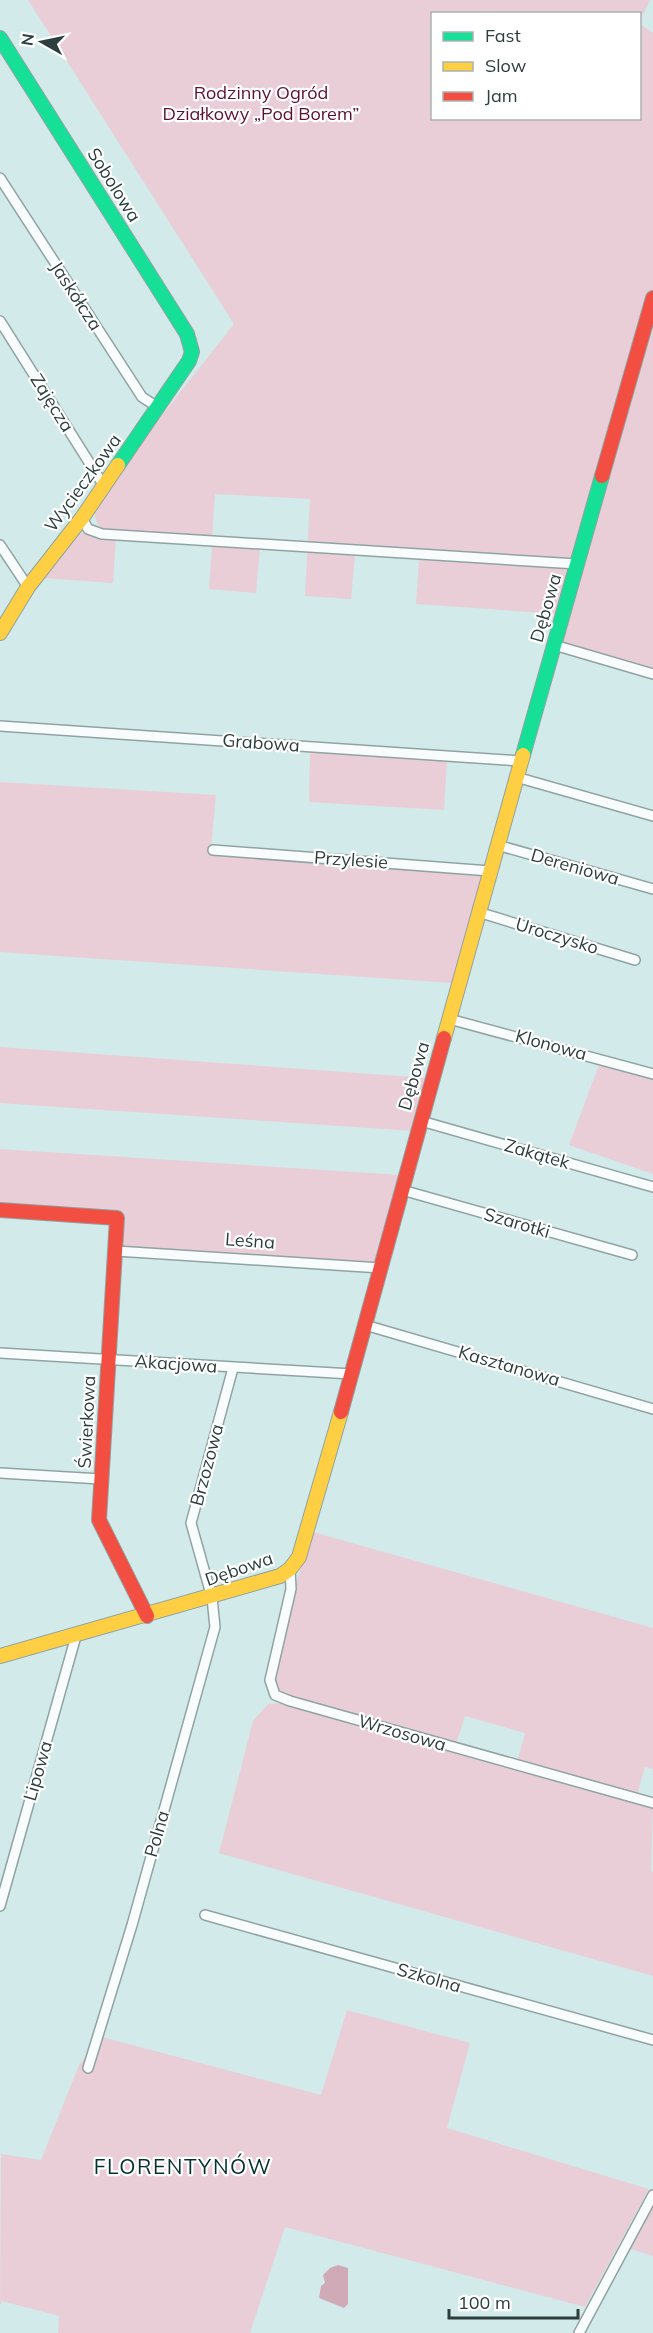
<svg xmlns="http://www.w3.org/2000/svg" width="653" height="2333" font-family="Mulish,sans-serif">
<rect width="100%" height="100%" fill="#d2eae9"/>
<g fill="#e9ced8">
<path d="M28,0H650L640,21V14H432V118H640V24L653,33V672L557,645L558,614L416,604L419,560L355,555L351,599L305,596L310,499L215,494L212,539L109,531L100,527C88,512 99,499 107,485L234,324Z"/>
<polygon points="81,533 116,538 113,583 42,578 58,555"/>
<polygon points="212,545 260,547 256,593 209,589"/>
<polygon points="310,751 447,760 444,810 309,802"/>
<polygon points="0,782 216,795 211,848 483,872 453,983 0,952"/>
<polygon points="0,1047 428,1078 414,1131 0,1103"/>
<polygon points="599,1065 653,1080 653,1174 569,1145"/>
<polygon points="0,1149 401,1175 378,1258 373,1262 118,1248 119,1216 0,1207"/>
<polygon points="313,1532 653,1628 653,1769 645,1767 637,1795 517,1762 525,1733 465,1716 455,1748 281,1694 273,1680 294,1589"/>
<polygon points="282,1703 653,1807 651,1871 653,1872 653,1976 219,1853 253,1721 268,1704"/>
<polygon points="347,2010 470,2043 447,2128 649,2189 585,2307 285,2227 250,2333 58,2333 59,2316 2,2301 0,2305 1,2154 41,2160 79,2065 102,2037 321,2095"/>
<polygon points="653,2205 653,2256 631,2249"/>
</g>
<polygon fill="#d1aab7" points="338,2265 348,2268 348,2304 344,2308 319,2298 321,2286 325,2283 323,2275 330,2268"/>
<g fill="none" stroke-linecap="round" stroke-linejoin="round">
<defs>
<g id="street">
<polyline points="0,178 142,397 159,408"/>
<polyline points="0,321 104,486"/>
<polyline points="82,518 88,529 102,534 577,564"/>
<polyline points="0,545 28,587"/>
<polyline points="554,645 653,674"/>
<polyline points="0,726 521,761"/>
<polyline points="516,777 653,816"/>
<polyline points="497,845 653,889"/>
<polyline points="213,850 490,871"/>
<polyline points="478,912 635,960"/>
<polyline points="449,1019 653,1074"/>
<polyline points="421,1121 653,1187"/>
<polyline points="402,1190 632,1255"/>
<polyline points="116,1251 381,1268"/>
<polyline points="365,1325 653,1409"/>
<polyline points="0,1353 352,1374"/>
<polyline points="0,1473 101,1479"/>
<polyline points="290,1569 291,1589 270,1680 275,1695 290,1701 653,1803"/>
<polyline points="0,1906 76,1636"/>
<polyline points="205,1915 653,2040"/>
<polyline points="88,2068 132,1925 215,1627 212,1598 191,1523 233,1368"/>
<polyline points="579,2333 653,2195"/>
</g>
<g id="fast">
<polyline points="0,38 187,334 192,352 189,361 118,465"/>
<polyline points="523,755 602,476"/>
</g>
<g id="slow">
<polyline points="0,633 28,587 82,518 118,465"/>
<polyline points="444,1038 523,755"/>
<polyline points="0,1656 280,1576 290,1569 299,1557 341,1412"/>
</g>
<g id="jam">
<polyline points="602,476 653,298"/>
<polyline points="0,1210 117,1218 99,1520 147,1616"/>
<polyline points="341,1412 444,1038"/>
</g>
</defs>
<use href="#street" stroke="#90a3a2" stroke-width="12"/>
<use href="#fast" stroke="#90a3a2" stroke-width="16"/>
<use href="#slow" stroke="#90a3a2" stroke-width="16"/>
<use href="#jam" stroke="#90a3a2" stroke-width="16"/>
<use href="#street" stroke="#f8fcfc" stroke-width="9"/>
<use href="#fast" stroke="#16e098" stroke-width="14"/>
<use href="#slow" stroke="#ffcf43" stroke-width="14"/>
<use href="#jam" stroke="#f24e42" stroke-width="14"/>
</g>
<g text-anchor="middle" stroke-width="4.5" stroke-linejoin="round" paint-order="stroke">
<g font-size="18" fill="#5f1031" stroke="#fff">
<text x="261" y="99">Rodzinny Ogród<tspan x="261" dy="21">Działkowy „Pod Borem”</tspan></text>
</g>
<g font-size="18" fill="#2c3e3d" stroke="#fff">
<text transform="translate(114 185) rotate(58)" y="6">Sobolowa</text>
<text transform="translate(76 296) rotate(57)" y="6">Jaskółcza</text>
<text transform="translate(52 403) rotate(58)" y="6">Zajęcza</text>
<text transform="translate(83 483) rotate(-54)" y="6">Wycieczkowa</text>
<text transform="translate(546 608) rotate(-74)" y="6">Dębowa</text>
<text transform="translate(261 743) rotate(4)" y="6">Grabowa</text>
<text transform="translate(351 860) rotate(4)" y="6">Przylesie</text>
<text transform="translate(575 867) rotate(16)" y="6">Dereniowa</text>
<text transform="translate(557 936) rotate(17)" y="6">Uroczysko</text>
<text transform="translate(551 1045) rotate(15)" y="6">Klonowa</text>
<text transform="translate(414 1076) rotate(-74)" y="6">Dębowa</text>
<text transform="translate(537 1154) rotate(16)" y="6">Zakątek</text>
<text transform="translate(517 1223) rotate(16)" y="6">Szarotki</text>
<text transform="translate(250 1241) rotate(4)" y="6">Leśna</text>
<text transform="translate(176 1364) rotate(4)" y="6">Akacjowa</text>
<text transform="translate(509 1366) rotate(16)" y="6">Kasztanowa</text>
<text transform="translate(87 1422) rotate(-87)" y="6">Świerkowa</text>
<text transform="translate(207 1465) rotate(-75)" y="6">Brzozowa</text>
<text transform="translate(239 1569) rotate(-19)" y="6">Dębowa</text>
<text transform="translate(402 1733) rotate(16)" y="6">Wrzosowa</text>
<text transform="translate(38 1771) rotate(-74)" y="6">Lipowa</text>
<text transform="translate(157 1834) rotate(-74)" y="6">Polna</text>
<text transform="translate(429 1978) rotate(16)" y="6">Szkolna</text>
</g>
<g font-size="21" letter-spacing="1.5" fill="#033230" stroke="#fff">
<text x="183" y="2174">FLORENTYNÓW</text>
</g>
</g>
<rect x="431" y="12" width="210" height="108" fill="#ffffff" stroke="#abb2b1" stroke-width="1.5"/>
<rect x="443" y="32" width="30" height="9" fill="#16e098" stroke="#abb2b1" stroke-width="1.5"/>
<text x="485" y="42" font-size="18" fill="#2c3e3d">Fast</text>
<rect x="443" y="62" width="30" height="9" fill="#ffcf43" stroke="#abb2b1" stroke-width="1.5"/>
<text x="485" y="72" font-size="18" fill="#2c3e3d">Slow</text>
<rect x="443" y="92" width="30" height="9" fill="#f24e42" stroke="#abb2b1" stroke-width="1.5"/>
<text x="485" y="102" font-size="18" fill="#2c3e3d">Jam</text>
<g transform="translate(42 42) rotate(279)" stroke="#ffffff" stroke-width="4.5" paint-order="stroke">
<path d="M0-4.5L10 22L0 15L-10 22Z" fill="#2c3e3d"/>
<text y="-9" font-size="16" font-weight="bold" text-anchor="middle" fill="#2c3e3d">N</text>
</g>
<path d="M449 2309v9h129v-9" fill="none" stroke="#2c3e3d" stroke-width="3"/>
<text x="458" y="2309" font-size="18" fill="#2c3e3d" stroke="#ffffff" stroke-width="4.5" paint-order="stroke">100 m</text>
</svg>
